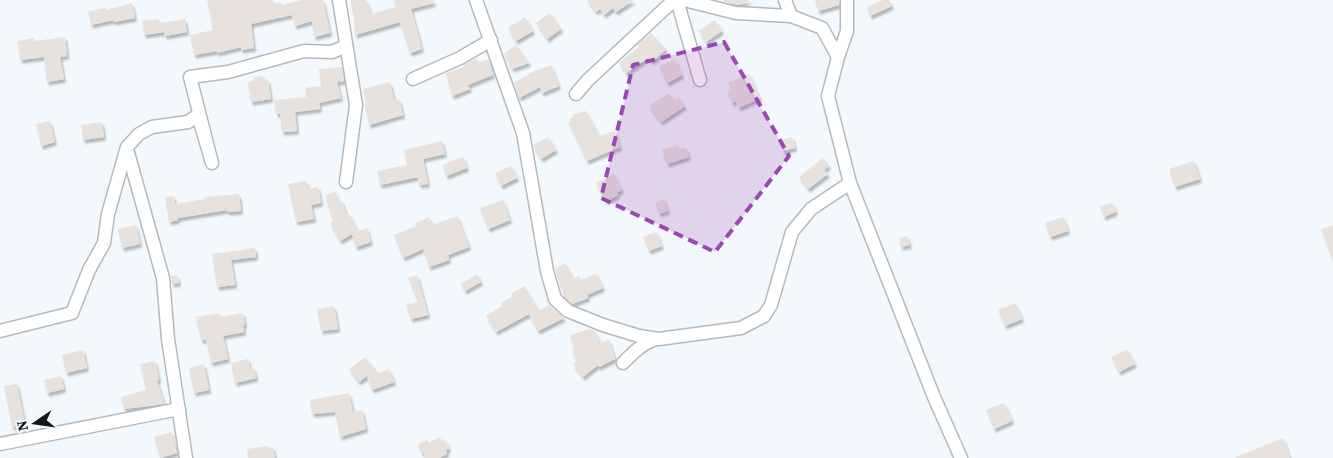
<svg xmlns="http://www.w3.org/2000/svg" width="1333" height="458" font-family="'Source Serif 4',serif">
<defs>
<filter id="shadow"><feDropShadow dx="2" dy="3.5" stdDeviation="1" flood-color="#0004"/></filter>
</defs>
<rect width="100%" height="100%" fill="#f2f8fc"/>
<g fill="#e7e2dd" filter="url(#shadow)">
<polygon points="207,0 273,0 273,3 281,2 281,5 303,0 323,0 330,33 314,37 312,21 295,26 292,15 251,24 254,48 241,50 241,47 217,53 217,51 194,55 190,35 213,30"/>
<polygon points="350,0 366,0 371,14 396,7 393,0 433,0 434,3 411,9 422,49 410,53 400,22 355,35 354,18"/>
<polygon points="587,0 634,0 616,12 613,8 604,15 600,9 596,12"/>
<polygon points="724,0 750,0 739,5 724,2"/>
<polygon points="815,0 839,0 839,5 818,11"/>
<polygon points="883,0 889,0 892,6 870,16 867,7"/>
<polygon points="132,3 135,18 114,22 113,20 91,25 88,11 106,8 106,10"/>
<polygon points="550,13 561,29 547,39 536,23"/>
<polygon points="525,17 533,31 516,41 508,28"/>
<polygon points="159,19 160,23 185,19 187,32 165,36 164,32 144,35 142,21"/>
<polygon points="715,20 722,31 706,42 699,31"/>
<polygon points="651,33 666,49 652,62 648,58 626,73 619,63 639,47 637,45"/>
<polygon points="65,37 67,56 60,57 64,79 47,82 44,57 20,60 17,41 34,38 35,41"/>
<polygon points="516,45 529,63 512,69 504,54"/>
<polygon points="477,58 478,63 488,59 493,75 468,85 470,89 452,96 446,73 464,67 463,65"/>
<polygon points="675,59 682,75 667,83 659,66"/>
<polygon points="551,65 559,86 542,93 540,87 519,98 514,83 534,71"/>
<polygon points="342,67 344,81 337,82 341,98 319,103 320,109 295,112 297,131 282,132 280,114 276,114 274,100 306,97 305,88 321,86 319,69"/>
<polygon points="749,74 760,98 739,108 736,101 732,103 727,92 731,90 728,83"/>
<polygon points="263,76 264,80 268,80 271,99 251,102 248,83 254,80 255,77"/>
<polygon points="390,82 394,100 399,99 403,115 369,125 365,105 367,105 363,89"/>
<polygon points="669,93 674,100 679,98 685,106 661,122 649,106"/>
<polygon points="586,111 599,136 615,131 620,147 587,161 568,122 571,121 570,119 573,117 572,115"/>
<polygon points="50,121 55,142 41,146 36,124"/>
<polygon points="102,122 104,137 83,140 81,125"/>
<polygon points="548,137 556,150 541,159 533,145"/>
<polygon points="792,137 795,148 783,151 780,140"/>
<polygon points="442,141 445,154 423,159 428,184 419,185 418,177 380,185 377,171 407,165 404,150"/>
<polygon points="678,145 679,149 686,148 689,157 667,164 662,150"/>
<polygon points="463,157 467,168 446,176 443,165"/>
<polygon points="823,158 829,166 824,170 828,174 808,189 799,177"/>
<polygon points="1194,161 1200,179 1175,187 1169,169"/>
<polygon points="511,166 517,178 501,186 495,173"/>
<polygon points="614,174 622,190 617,192 618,195 606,202 596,183"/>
<polygon points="306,181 308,189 318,187 321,203 311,205 314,219 296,222 288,184"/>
<polygon points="335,192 338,202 342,201 346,215 349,214 358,231 367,228 371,242 356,247 352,234 340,241 330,223 333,222 325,195"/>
<polygon points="239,194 241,211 227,212 227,210 178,218 178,220 169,222 165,197 174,196 175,204 205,199 205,197"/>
<polygon points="664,199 668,211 659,214 655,202"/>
<polygon points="503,200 510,220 488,229 480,208"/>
<polygon points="1112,202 1116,212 1104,217 1100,207"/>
<polygon points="457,216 469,247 448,255 449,260 429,267 423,249 403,258 394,235 416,226 415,223 429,217 432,225"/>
<polygon points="1063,217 1068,231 1050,237 1045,223"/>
<polygon points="136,225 140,244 122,248 118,229"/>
<polygon points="1333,225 1333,257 1332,258 1321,229"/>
<polygon points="656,232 662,246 649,251 643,237"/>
<polygon points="907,236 910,245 901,247 899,238"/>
<polygon points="255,248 256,257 231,260 235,285 217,287 212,254"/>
<polygon points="565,263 573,279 579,276 581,280 596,273 603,288 587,295 588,298 572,304 564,296 555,269"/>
<polygon points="477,274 481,282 465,291 461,284"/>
<polygon points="177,275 179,283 172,284 171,276"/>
<polygon points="417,275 428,315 411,319 406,305 418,302 408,278"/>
<polygon points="524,286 539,311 549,305 564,318 538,331 529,314 496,332 486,316 502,306 500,304 512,296 511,294"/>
<polygon points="1015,303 1022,319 1005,326 998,310"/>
<polygon points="334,306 338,329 321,331 317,309"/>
<polygon points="220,313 220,317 243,313 245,325 243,325 244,332 223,336 228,359 211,363 206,340 201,340 196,317"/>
<polygon points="590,329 594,330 600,343 609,340 615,359 599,367 598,365 583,377 573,364 577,360 572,352 574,350 570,335"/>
<polygon points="1127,349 1135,364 1119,372 1111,357"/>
<polygon points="83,350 87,368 66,373 62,355"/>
<polygon points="365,357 378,373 389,369 394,382 372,390 367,376 359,382 349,369"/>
<polygon points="248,359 250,369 254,368 256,378 235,383 231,363"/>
<polygon points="155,361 159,380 157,381 164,404 124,409 121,397 146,390 140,364"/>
<polygon points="204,364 209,390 194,393 189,368"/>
<polygon points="61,376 64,389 47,393 44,380"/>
<polygon points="17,384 25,425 12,427 4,386"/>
<polygon points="349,393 353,412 362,410 366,429 340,437 335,412 312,414 310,400"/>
<polygon points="1004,403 1012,421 994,429 986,410"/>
<polygon points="171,432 177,453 160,458 154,437"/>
<polygon points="440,437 442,442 446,441 449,449 446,450 447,454 439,458 426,458 424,453 422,454 418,444 427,440 428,443"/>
<polygon points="1283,438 1290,458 1236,458 1236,457"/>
<polygon points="269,446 269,448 273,447 275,458 248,458 247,449"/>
</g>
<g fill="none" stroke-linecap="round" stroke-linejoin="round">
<defs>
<g id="minor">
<polyline points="339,0 356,105 346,182"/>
<polyline points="476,0 523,133 547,271 555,299 568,311 603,325 639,336 659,339 741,328 764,316 771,305 792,232 811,209 850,183"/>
<polyline points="677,0 700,80"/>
<polyline points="684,0 736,13 791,16"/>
<polyline points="785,0 791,16 822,28 838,57 828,96 850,183 934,397 961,458"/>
<polyline points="838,57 847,31 847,0"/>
<polyline points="413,79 460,58 491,40"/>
<polyline points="576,94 588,80 674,0"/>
<polyline points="127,149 163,278 168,339 186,458"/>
<polyline points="0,331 72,313 89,270 104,243 108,214 127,147 139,134 152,127 188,122 198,115 212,163 190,77 228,72 304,51 332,52 346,46"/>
<path d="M623,363C633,353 642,343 656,339"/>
<polyline points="0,444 179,409"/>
</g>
</defs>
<use href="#minor" stroke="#b4b9be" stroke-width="15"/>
<use href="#minor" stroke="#fff" stroke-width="12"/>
</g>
<path fill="#9d47b4" fill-opacity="0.2" stroke="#9d47b4" stroke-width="4" stroke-dasharray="10 6" stroke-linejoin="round" d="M724,42L789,156L715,252L601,198L633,65Z"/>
<g transform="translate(35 423) rotate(257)" stroke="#f2f8fc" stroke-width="4" paint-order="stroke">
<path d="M0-4L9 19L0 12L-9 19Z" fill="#161719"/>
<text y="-8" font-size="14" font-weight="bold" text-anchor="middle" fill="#161719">N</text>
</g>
</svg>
